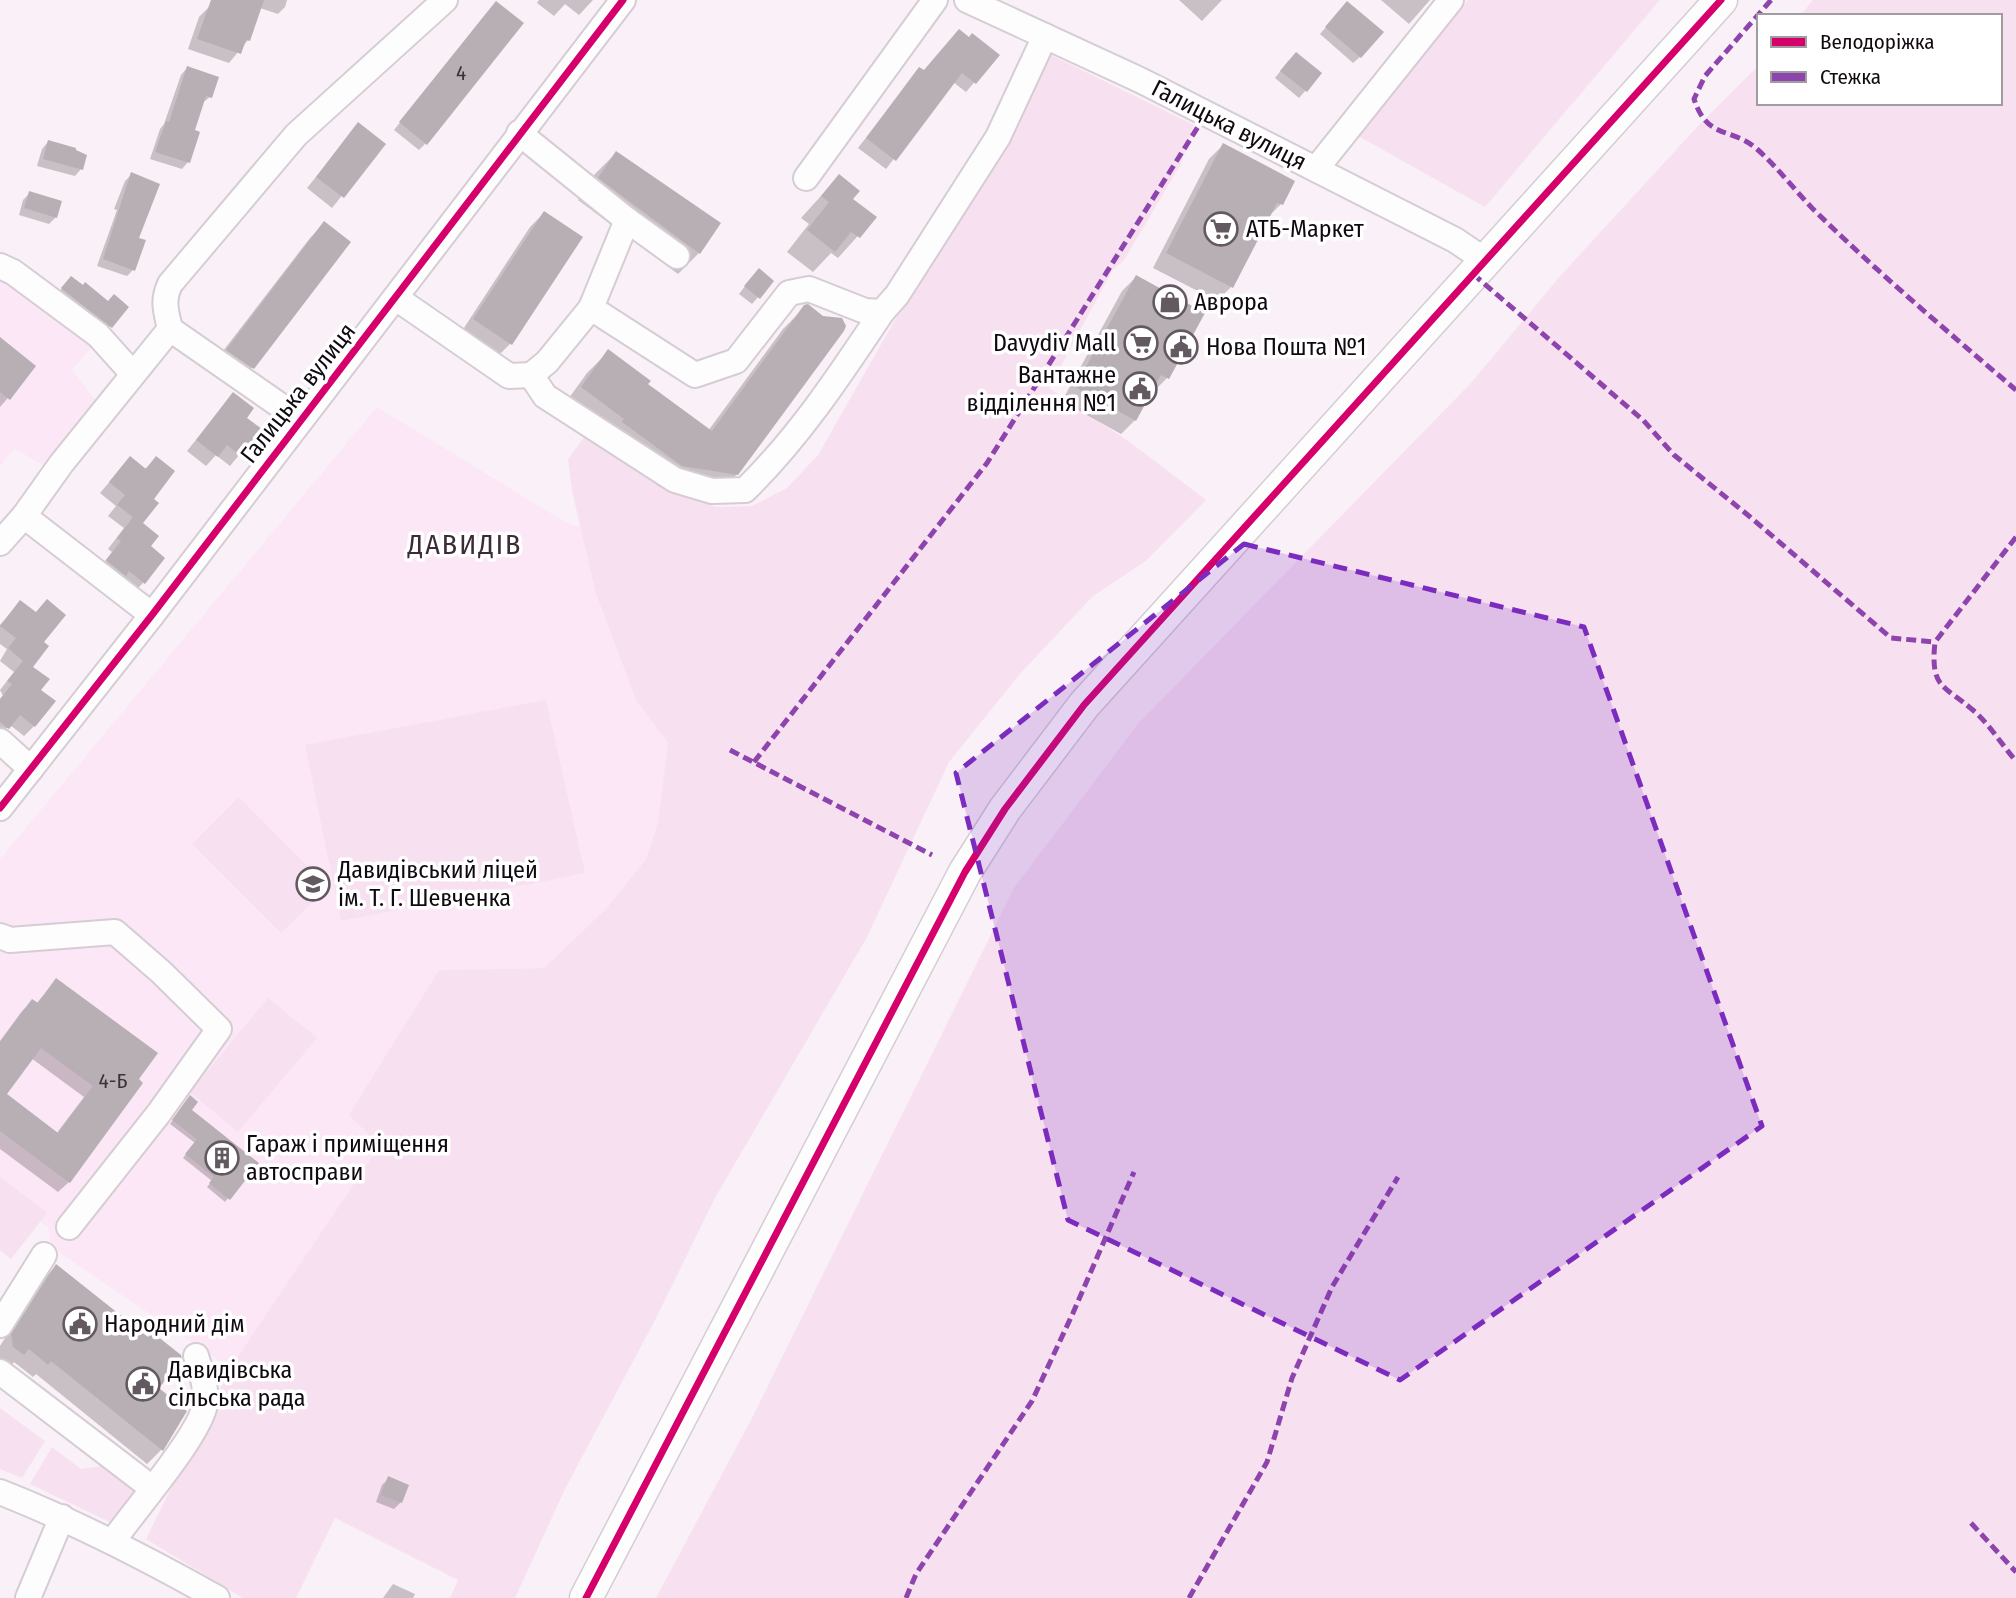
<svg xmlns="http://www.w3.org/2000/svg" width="2016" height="1598" font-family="'Fira Sans Condensed',sans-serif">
<rect width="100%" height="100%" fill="#faf0f7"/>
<g fill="#fce7f6">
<polygon points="0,252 95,343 72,370 95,400 44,466 14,448 0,466"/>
<polygon points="377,407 565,522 581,528 596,594 636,700 668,743 658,822 646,859 606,909 544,968 438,970 380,1145 230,1368 51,1247 48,1227 0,1192 0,859"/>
</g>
<g fill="#f7e1f1">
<polygon points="1468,0 1660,0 1485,207 1358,136"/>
<polygon points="1813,0 2016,0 2016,1598 656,1598 753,1416 1014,888 1138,724 1471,383 1562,274 1697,127 1759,65 1759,103 2000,103 2000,16 1800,16"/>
<polygon points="1047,53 1194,125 1181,164 1124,260 1112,271 1049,388 1131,443 1206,500 1147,560 1093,596 1019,675 949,762 867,937 715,1198 654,1322 566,1487 515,1598 450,1598 458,1580 335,1518 296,1598 243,1598 146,1539 230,1368 380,1145 349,1115 439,970 544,968 606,909 646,859 658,822 668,743 636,700 596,594 572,491 568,459 585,436 656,484 716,507 752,506 787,488 818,455"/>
<polygon points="546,700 585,873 341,921 305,745"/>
<polygon points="239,797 328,887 281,933 192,844"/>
<polygon points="268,998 317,1038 238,1132 190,1092"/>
<polygon points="0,1177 47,1213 11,1259 0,1250"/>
<polygon points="0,1408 45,1441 22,1478 0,1469"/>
<polygon points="52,1447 81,1469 109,1465 140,1490 112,1523 30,1484"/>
</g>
<g fill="#0003" fill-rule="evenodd">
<polygon points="246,0 287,0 285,7 278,14 245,3"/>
<polygon points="539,0 593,0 579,15 565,4 554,16 537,3"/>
<polygon points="1179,0 1222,0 1202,21"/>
<polygon points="1381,0 1430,0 1409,24"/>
<polygon points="209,7 248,40 229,63 188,49 199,17"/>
<polygon points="489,10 425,144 419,150 394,130"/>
<polygon points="1341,10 1360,57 1353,63 1320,34"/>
<polygon points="997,56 966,92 953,82 886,169 858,148 919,69 923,72"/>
<polygon points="1289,60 1320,74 1299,98 1275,78"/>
<polygon points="187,68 210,97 202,103 192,131 188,162 182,169 150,159 160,129 164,124 181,75"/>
<polygon points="358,125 383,144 332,208 307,188"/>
<polygon points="48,142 81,169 75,176 37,166 42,149"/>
<polygon points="1223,145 1281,204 1267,218 1231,287 1217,301 1153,268 1209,159"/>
<polygon points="616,153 719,224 699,253 678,274 578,200 595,174"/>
<polygon points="132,174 133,270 127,276 97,266 117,210 114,209 125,181"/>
<polygon points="839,176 851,199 874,218 838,258 831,253 813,272 787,252 809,224 801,218"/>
<polygon points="30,193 56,217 49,224 19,215 23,200"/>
<polygon points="544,213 511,343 497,357 460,334 530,227"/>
<polygon points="324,224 252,368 238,382 213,364 310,238"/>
<polygon points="752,277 772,281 752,304 739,294"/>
<polygon points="1136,277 1203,314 1167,378 1153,392 1151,391 1135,420 1121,434 1062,401 1122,291"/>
<polygon points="65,285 108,303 127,307 104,333 56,295"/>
<polygon points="805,307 737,474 716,496 660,487 602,444 561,409 587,373 608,352 646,385 708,431 783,329"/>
<polygon points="0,339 8,398 0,407"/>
<polygon points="233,394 245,418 260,430 230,466 216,455 206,466 187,451"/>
<polygon points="130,458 144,470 156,458 151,499 140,523 148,547 144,582 133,593 97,572 112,552 108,549 124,528 108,516 116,506 100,493"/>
<polygon points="20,602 42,642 31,667 39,690 34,726 24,736 10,725 0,735 0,699 3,696 0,690 14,672 0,661 7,649 0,644 0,625"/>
<path d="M56,980L155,1054L69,1182L58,1192L0,1149V1041L22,1011L32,1001L36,1004ZM31,1058L84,1097L56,1134L4,1094Z"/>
<polygon points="187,1101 190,1110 256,1163 225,1202 207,1187 212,1181 183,1158 195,1143 170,1124"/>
<polygon points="56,1266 157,1388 185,1411 161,1450 147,1464 36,1374 33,1377 14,1362 9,1368 0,1361 0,1346 42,1280"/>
<polygon points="389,1478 401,1502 394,1509 376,1502 382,1485"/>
<polygon points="393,1584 415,1594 413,1598 383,1598"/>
</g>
<g fill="#b7afb4" fill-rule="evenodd">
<polygon points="211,0 264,0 250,41 246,40 241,54 197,39"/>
<polygon points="496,1 524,23 427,145 399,122"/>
<polygon points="1347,1 1384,32 1361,58 1325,27"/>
<polygon points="959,29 969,37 972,33 1000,55 976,84 962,73 896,161 866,138 919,67 924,70"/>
<polygon points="1296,52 1322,73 1307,92 1280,71"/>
<polygon points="187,66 219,77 212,98 206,96 195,130 200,132 190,163 155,152 166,121 169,122"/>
<polygon points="358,122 386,144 344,198 316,177"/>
<polygon points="48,140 76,148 76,150 87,155 83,170 43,159"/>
<polygon points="1223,143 1295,181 1283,205 1277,203 1233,288 1166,253"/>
<polygon points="616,151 721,223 700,254 598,178"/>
<polygon points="131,172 160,184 139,238 146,240 135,271 103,259"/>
<polygon points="839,174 860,191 853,199 877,217 860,238 851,232 835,252 807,230 829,202 821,196"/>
<polygon points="29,191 62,201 57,218 24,208"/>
<polygon points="544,211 583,237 512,345 473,319"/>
<polygon points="324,221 351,242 254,369 226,350"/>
<polygon points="759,268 774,281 760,299 744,286"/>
<polygon points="1136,275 1205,313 1169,379 1161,375 1136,421 1075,387"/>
<polygon points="71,276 83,285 85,282 108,301 114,294 129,307 112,328 61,288"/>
<polygon points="808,304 823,316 842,318 846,326 844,331 738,475 682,466 622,422 624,419 581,387 608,349 651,381 648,384 712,431 804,305"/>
<polygon points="0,337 36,366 10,400 0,392"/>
<polygon points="233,392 254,408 247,418 262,429 242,457 227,445 218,457 196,440"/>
<polygon points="130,456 146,469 156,456 175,471 154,499 159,503 143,523 159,536 151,546 165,558 145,584 129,571 126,576 106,560 121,541 117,538 133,517 117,505 125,495 109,482"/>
<polygon points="47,599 66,615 44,642 49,646 33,667 50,679 41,690 56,701 35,727 20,715 9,729 0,722 0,699 12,684 7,681 23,661 8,648 16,638 0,626 20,600 36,612"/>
<path d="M56,978L158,1053L139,1079L143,1083L70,1183L0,1131V1042L32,999L38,1003ZM41,1048L93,1086L58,1133L7,1094Z"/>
<polygon points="190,1095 198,1102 192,1110 259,1163 230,1200 209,1183 214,1177 185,1154 197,1139 172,1120"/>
<polygon points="56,1264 148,1337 152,1332 181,1355 182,1360 159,1388 187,1411 163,1451 51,1361 48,1365 29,1349 24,1355 13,1347 11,1334"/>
<polygon points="388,1476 409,1485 402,1503 381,1495"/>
</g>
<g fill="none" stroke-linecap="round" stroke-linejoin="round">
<defs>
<g id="minor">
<polyline points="967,0 1140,80 1455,240 1486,261"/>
<polyline points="519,133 627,220 677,256"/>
<polyline points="1316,169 1451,0"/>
<polyline points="806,178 935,0"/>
<polyline points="0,266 13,272 98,335 133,374"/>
<polyline points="396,298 509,376 531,375 547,362 591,308 627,220"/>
<polyline points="591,308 695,375 736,361 789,293 809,289 865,311 882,312 897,295 998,137 1045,36"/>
<path d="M531,375L545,396L675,480L712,491L745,490C799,437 840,375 882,312"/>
<path d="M301,420L170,329C166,311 162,301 170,284L296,135L445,0"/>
<polyline points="0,543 24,516"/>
<polyline points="152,615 24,516 61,464 170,329"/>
<polyline points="0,741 31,769"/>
<polyline points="0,808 152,615 623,0"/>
<polyline points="0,936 10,940 115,932 161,972 219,1029 159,1113 69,1227"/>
<polyline points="0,1325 44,1255"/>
<polyline points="0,1372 152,1488"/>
<path d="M0,1492C76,1522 146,1558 217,1598"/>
<path d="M113,1541C133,1512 201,1434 205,1404C207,1387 201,1372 196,1356"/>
<polyline points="28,1598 62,1517"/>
</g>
<polyline id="major" points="586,1598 965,872 1005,809 1084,705 1721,0"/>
</defs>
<use href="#minor" stroke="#d5cdd3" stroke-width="28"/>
<use href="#major" stroke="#d5cdd3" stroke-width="35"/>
<use href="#minor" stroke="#fefdfe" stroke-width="24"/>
<use href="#major" stroke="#fefdfe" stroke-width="32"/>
<g stroke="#8e44ad" stroke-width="5" stroke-dasharray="10 5" stroke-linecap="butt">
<path d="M1771,0L1705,76L1694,99C1707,140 1732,127 1757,149C1777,167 1794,189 1812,208C1877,272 1947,331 2016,390"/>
<polyline points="1473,274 1643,420 1674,455 1749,516 1891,638 1935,642"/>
<path d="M2016,537L1935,642C1930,689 1944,685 1974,711C1990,725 2002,745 2016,761"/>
<polyline points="730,750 932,855"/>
<polyline points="754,762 987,463 1206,114"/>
<polyline points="1971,1523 2016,1572"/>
<polyline points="906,1598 916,1574 1032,1401 1073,1313 1134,1172"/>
<polyline points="1189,1598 1267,1462 1292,1378 1332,1287 1398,1177"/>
</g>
<defs>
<g id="cycleway">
<polyline points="0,808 152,615 623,0"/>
<polyline points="586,1598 965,872 1005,809 1084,705 1721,0"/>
</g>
</defs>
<use href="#cycleway" stroke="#fff" stroke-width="11"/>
<use href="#cycleway" stroke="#d6006c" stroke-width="7"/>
</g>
<path fill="#7b2cbf" fill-opacity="0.2" stroke="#7b2cbf" stroke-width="5" stroke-dasharray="14 9" stroke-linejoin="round" d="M1244,544L1584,627L1762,1126L1400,1380L1068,1220L956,773Z"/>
<defs>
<symbol id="supermarket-ring" viewBox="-11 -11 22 22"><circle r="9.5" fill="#fff" stroke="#625a60" stroke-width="1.5"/><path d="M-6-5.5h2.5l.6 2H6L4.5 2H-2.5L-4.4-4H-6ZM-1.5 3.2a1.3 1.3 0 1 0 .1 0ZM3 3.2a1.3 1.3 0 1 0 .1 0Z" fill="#625a60"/></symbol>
<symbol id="shop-ring" viewBox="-11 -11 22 22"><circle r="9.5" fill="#fff" stroke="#625a60" stroke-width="1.5"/><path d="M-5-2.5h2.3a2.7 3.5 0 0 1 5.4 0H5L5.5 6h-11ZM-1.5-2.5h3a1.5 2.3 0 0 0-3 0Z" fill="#625a60"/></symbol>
<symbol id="civic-ring" viewBox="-11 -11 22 22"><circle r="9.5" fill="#fff" stroke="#625a60" stroke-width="1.5"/><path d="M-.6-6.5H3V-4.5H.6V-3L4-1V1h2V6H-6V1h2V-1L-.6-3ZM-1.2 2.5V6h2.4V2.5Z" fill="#625a60"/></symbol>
<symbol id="school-ring" viewBox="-11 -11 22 22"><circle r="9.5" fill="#fff" stroke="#625a60" stroke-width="1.5"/><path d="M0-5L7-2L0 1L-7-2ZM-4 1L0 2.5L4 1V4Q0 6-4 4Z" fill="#625a60"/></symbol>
<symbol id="building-ring" viewBox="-11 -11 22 22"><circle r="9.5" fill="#fff" stroke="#625a60" stroke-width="1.5"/><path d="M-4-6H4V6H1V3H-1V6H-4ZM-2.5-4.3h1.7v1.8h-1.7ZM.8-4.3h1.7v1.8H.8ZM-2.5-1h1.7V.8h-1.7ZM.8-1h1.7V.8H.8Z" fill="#625a60"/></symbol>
</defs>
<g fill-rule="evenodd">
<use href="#supermarket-ring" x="1202" y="210" width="38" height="38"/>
<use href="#shop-ring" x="1151" y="283" width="38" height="38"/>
<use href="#supermarket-ring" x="1122" y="324" width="38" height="38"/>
<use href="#civic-ring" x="1162" y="328" width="38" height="38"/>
<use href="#civic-ring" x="1121" y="370" width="38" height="38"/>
<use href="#school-ring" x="294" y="865" width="38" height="38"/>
<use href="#building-ring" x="203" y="1139" width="38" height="38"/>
<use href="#civic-ring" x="61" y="1305" width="38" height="38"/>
<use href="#civic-ring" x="124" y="1365" width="38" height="38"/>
</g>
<g text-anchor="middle" stroke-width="7" stroke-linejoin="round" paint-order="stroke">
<g font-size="21" fill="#3a3238">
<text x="461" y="80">4</text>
<text x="113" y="1088">4-Б</text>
</g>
<g font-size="24" fill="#10090f" stroke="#fff">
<text transform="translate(1229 125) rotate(27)" y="8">Галицька вулиця</text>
<text transform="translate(298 393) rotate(-52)" y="8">Галицька вулиця</text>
</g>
<g font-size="24" fill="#10090f" stroke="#fff" text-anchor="start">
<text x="1246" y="237">АТБ-Маркет</text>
<text x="1194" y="310">Аврора</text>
<text x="1116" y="351" text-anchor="end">Davydiv Mall</text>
<text x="1206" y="355">Нова Пошта №1</text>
<text x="1116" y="383" text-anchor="end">Вантажне<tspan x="1116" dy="28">відділення №1</tspan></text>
<text x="338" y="878">Давидівський ліцей<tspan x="338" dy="28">ім. Т. Г. Шевченка</tspan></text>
<text x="246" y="1152">Гараж і приміщення<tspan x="246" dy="28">автосправи</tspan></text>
<text x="104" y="1332">Народний дім</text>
<text x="168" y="1378">Давидівська<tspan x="168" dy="28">сільська рада</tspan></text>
</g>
<g font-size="28" letter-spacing="2" fill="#3c2b37" stroke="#fff">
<text x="465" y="554">ДАВИДІВ</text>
</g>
</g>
<rect x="1757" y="14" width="245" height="91" fill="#ffffff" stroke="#9f9d9f" stroke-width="2"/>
<rect x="1771" y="37" width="35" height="10" fill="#d6006c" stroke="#9f9d9f" stroke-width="2"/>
<text x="1820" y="49" font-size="21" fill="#10090f">Велодоріжка</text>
<rect x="1771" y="72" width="35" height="10" fill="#8e44ad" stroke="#9f9d9f" stroke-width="2"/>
<text x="1820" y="84" font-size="21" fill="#10090f">Стежка</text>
</svg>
